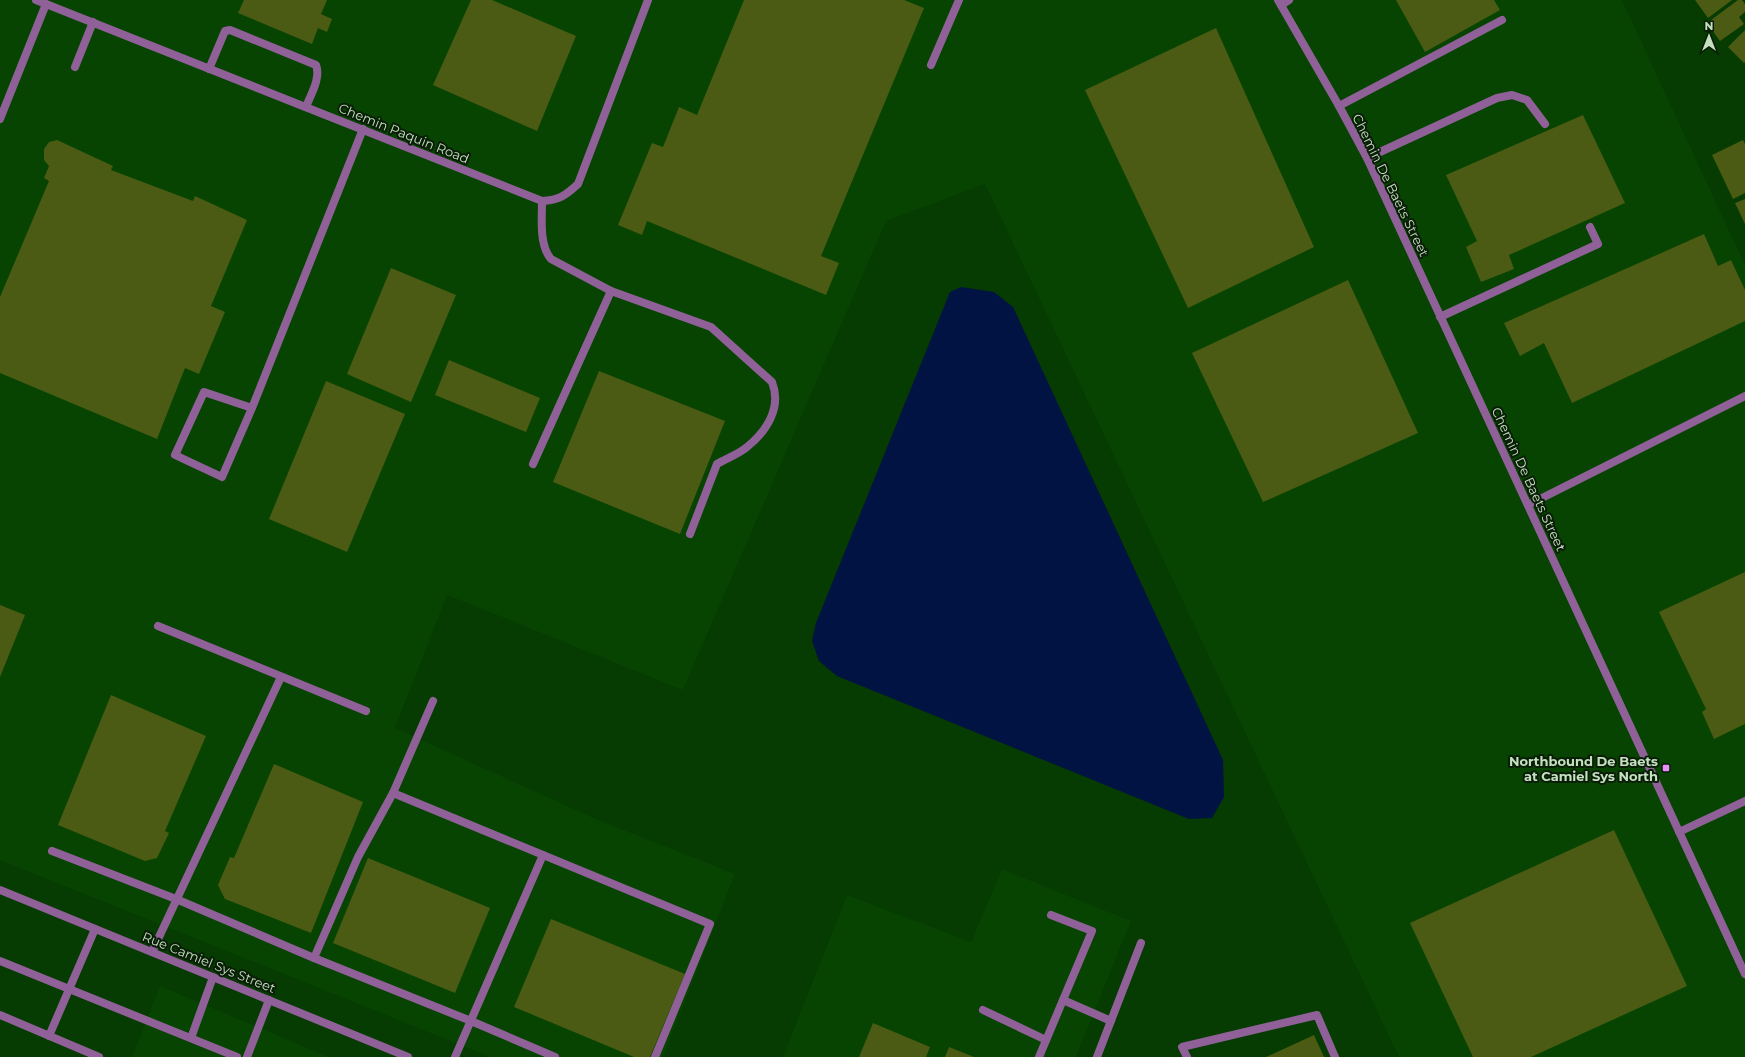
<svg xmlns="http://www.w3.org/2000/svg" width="1745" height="1057" font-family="Montserrat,sans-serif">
<rect width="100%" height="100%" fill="#063b01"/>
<g fill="#074401">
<polygon points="0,0 1622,0 1745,265 1745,1057 1399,1057 985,184 886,221 683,690 447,595 395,728 596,819 735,874 663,1057 490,1057 0,860"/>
<polygon points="1002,869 1131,921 1076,1057 783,1057 847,895 971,942"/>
<polygon points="160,986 329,1057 132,1057"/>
</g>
<polygon fill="#001343" points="961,287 994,292 1013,307 1223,760 1224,797 1212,818 1189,819 837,676 819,661 812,641 816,623 950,292"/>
<g fill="#4b5b13">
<polygon points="244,0 327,0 321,14 332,19 327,32 318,28 312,44 238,13"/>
<polygon points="471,0 492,0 576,36 537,131 433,85"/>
<polygon points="744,0 904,0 924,8 821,256 839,263 826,295 647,221 642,235 618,225 652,143 663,147 679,107 697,115"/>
<polygon points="1396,0 1494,0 1500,10 1425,52"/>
<polygon points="1695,0 1732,0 1708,18"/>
<polygon points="1738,0 1742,0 1745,4 1745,12 1739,17 1744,24 1720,41 1707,23"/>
<polygon points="1216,28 1314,247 1188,308 1085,90"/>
<polygon points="1745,30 1745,62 1744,63 1728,47"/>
<polygon points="1583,115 1625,203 1509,255 1514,269 1481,282 1466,247 1477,241 1446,175"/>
<polygon points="57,140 113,166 111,170 193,201 195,196 247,220 211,306 225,312 199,374 185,368 157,439 0,373 0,297 49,181 44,178 49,166 44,160 44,149 49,142"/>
<polygon points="1743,140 1745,144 1745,193 1733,199 1712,155"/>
<polygon points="1745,199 1745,224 1735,203"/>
<polygon points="1704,234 1718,266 1731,260 1745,290 1745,321 1572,403 1544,343 1520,356 1504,323"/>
<polygon points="391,268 456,295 411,402 347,374"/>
<polygon points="1348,280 1418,433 1263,502 1192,353"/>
<polygon points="449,360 540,398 526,432 435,395"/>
<polygon points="599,371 725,421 680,534 553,482"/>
<polygon points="326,381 405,414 347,552 269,519"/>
<polygon points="1745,572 1745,724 1714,739 1702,712 1706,709 1659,612"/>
<polygon points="0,605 25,615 0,677"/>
<polygon points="111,695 206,736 165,831 169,833 157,858 145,861 58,825"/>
<polygon points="274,764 363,802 311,933 225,899 218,885 230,857 234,858"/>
<polygon points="1614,830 1687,986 1531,1057 1473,1057 1410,923"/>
<polygon points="368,858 490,908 455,993 333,943"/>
<polygon points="551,919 685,974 650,1057 634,1057 514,1007"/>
<polygon points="873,1023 930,1047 926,1057 859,1057"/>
<polygon points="1314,1035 1324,1057 1266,1057"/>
<polygon points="949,1047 974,1057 945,1057"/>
</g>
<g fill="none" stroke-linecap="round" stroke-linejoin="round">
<g stroke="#906198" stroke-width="8">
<polyline points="1281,5 1289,0"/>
<polyline points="931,65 959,0"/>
<polyline points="75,67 93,22"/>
<path d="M209,69L225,31L230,30L316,65C321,78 311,94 306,107"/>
<polyline points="1339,106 1502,20"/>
<polyline points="0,119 46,4"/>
<polyline points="1367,158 1497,98 1512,95 1527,100 1545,124"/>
<path d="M542,201C542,219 539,245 551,259L611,291L711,327L772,382C782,407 767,431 747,447C739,454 727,458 717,464L690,534"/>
<polyline points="1440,317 1598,244 1590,227"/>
<polyline points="252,408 204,392 175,455 222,477 252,408 363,129"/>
<polyline points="533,464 611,291"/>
<polyline points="1528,505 1745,396"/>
<polyline points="158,626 366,711"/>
<polyline points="433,701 393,793 358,857 314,958 471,1021 555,1057"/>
<polyline points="393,793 710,924 655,1057"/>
<polyline points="1679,832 1745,801"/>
<polyline points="52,851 176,899 314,958"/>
<polyline points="152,952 281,677"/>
<polyline points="0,961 237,1057"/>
<polyline points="1063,1000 1111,1021"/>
<polyline points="983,1010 1046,1040"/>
<polyline points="0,1015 99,1057"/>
<polyline points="49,1036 95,929"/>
<polyline points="191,1038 213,977"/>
<polyline points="247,1057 269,1000"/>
<polyline points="455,1057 543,855"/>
<polyline points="1039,1057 1092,931 1051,915"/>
<polyline points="1097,1057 1141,943"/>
<polyline points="1187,1057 1182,1047 1317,1015 1335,1057"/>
</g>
<g stroke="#906198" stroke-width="8">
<path d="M36,0L542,201C559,200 565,196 578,184L648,0"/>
<polyline points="1278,0 1339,106 1367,158 1745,974"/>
<polyline points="0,890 408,1057"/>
</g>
</g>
<rect fill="#eb8dfb" stroke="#091d07" stroke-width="1.5" x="1662" y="764" width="8" height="8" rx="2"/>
<g text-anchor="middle" stroke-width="4" stroke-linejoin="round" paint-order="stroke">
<g font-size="13" fill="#c5e0c1" stroke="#091d07">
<text transform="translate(404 133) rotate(22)" y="5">Chemin Paquin Road</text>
<text transform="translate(1391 185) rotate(64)" y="5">Chemin De Baets Street</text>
<text transform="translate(1529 479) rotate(65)" y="5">Chemin De Baets Street</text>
<text transform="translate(209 962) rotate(22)" y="5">Rue Camiel Sys Street</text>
</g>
<g font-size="13" font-weight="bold" fill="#c5e0c1" stroke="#091d07" text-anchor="end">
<text x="1658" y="766">Northbound De Baets<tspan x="1658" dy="15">at Camiel Sys North</tspan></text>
</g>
</g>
<g transform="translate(1709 36)" stroke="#091d07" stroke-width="3" paint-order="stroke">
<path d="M0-3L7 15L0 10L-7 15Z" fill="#c5e0c1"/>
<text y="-6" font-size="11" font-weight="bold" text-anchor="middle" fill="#c5e0c1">N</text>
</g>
</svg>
